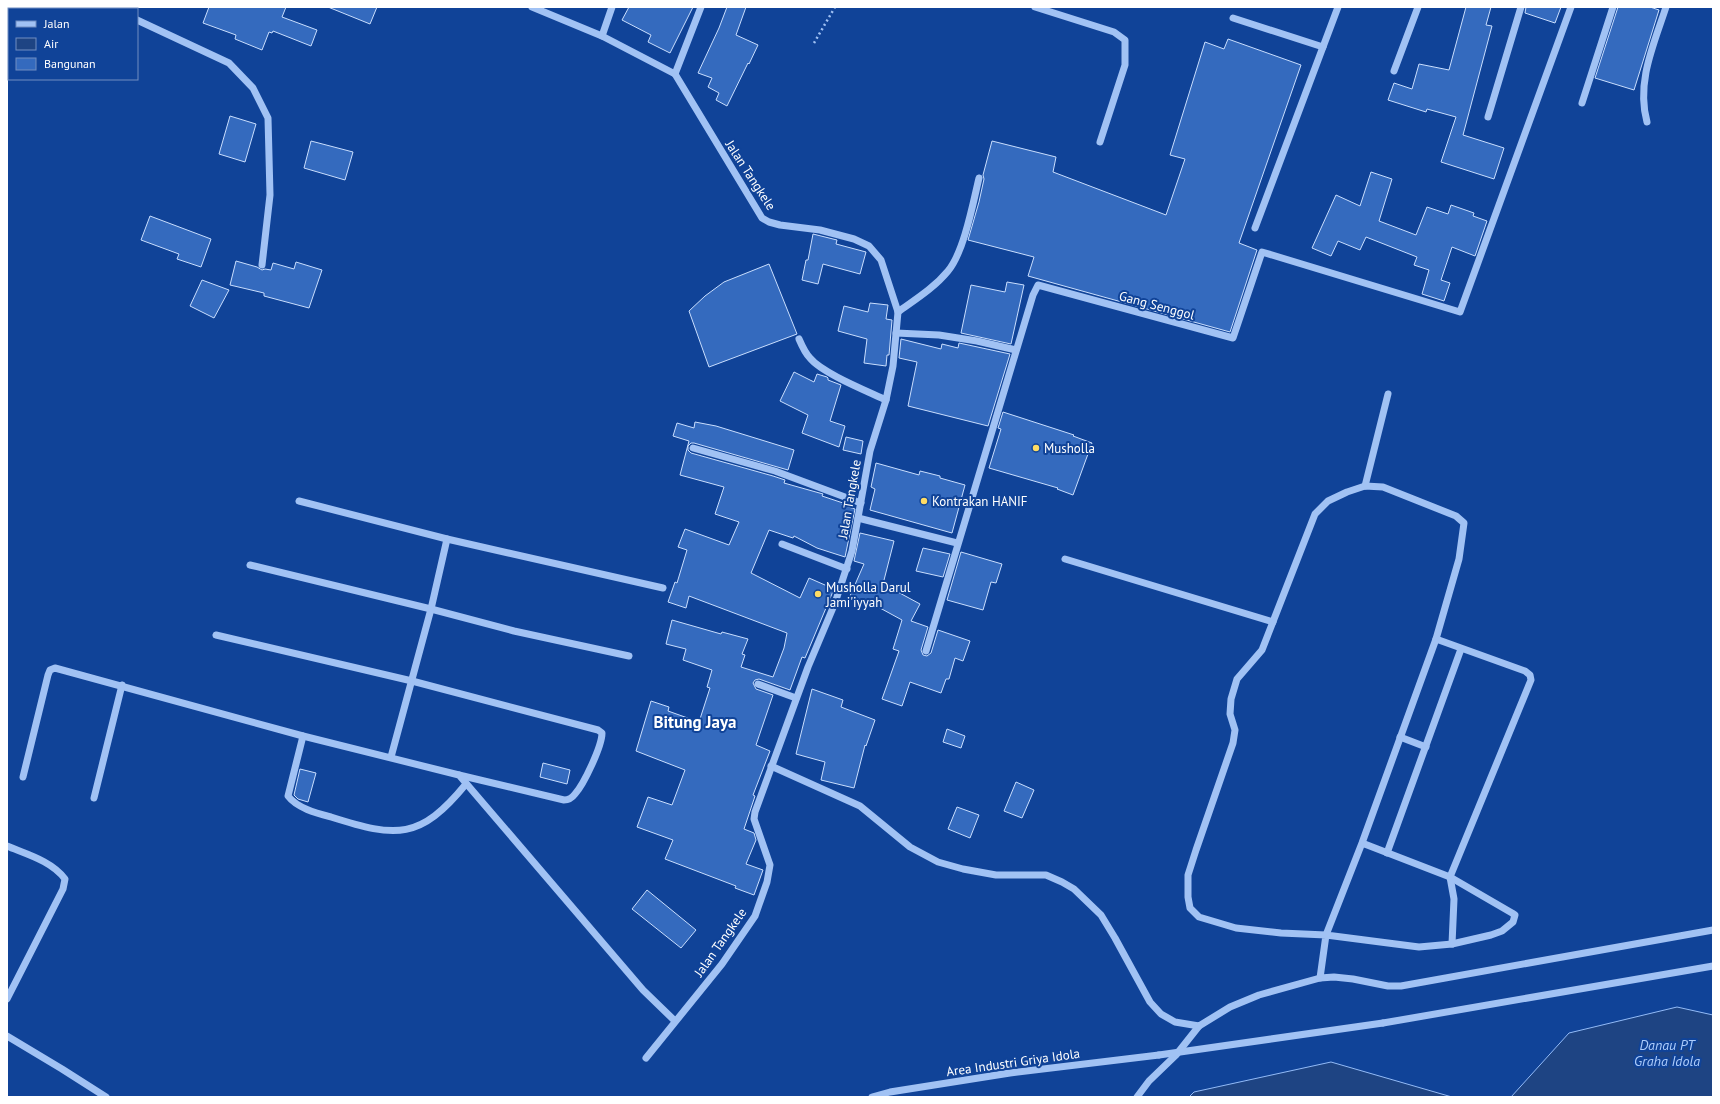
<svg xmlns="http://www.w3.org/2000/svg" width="1720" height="1104" font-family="'PT Sans',sans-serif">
<rect width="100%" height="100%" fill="#104398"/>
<g fill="#1e4483" stroke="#93bbf7">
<polygon points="1677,1007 1713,1015 1713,1097 1511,1097 1569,1033"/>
<polygon points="1331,1062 1452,1097 1189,1097 1194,1092"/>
</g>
<g fill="#346abe" stroke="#c9defe">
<polygon points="209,7 286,7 282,17 317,30 311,46 273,31 272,33 269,32 262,50 235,39 236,35 203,23"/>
<polygon points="328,7 377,7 370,24"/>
<polygon points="629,7 693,7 670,53 648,42 651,35 622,20"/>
<polygon points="727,7 746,7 736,35 758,45 749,64 748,63 727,106 716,100 719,93 708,87 712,78 698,73 719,28"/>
<polygon points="1466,7 1491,7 1486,25 1492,26 1463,135 1504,148 1494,179 1441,162 1456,117 1427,109 1426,112 1388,100 1394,83 1412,89 1419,64 1449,70"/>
<polygon points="1526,7 1561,7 1555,23 1525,13"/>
<polygon points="1618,7 1650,7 1659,10 1634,90 1595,78"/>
<polygon points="1228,39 1301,65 1239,243 1257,250 1230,332 1028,276 1034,257 968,240 979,202 984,179 983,175 992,141 1056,157 1053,172 1166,215 1185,159 1170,155 1205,42 1224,49"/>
<polygon points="230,116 256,124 245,162 219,154"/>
<polygon points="311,141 353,152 345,180 304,168"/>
<polygon points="1371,172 1392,179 1379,221 1416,235 1427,207 1448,214 1451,205 1474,213 1473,216 1487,221 1475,256 1452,247 1441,280 1450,283 1444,301 1422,294 1429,270 1414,265 1417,257 1366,237 1360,250 1338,241 1331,256 1312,248 1336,195 1360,206"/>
<polygon points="150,216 211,239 201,267 177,259 179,254 141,240"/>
<polygon points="813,234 837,240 836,244 866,252 860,274 823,264 818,284 802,280 806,260 808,260"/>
<polygon points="236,261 257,267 262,270 265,269 271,270 273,263 294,269 296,262 322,270 309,308 264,296 264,293 230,285"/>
<polygon points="769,264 797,334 709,367 689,311 705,296 724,282"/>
<polygon points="202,280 229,290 214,318 190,306"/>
<polygon points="1007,282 1024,285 1011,344 961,333 971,285 1005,292"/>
<polygon points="870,303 888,305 886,319 892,320 889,355 887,355 886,366 864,363 867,339 838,331 844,306 868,312"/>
<polygon points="901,339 941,349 942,344 958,348 959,343 1010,354 988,426 908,406 917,362 899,358"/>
<polygon points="794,372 814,382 817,374 827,377 828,378 828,380 841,385 830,421 845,426 839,447 802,433 808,415 780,401"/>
<polygon points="1003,412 1074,435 1073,436 1092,443 1073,495 1057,489 1058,488 989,468 1001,429 998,428"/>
<polygon points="695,422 716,426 794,450 788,470 694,443 691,443 688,446 688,450 691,453 773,476 785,480 784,483 823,494 822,496 843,503 842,505 855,509 845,557 817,548 794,536 793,538 769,530 751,573 800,598 809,578 834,589 805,658 802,657 790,690 759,679 755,680 753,683 756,689 773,695 756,745 770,751 753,795 755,796 744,829 754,833 756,840 746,864 763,870 754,895 735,888 736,886 665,859 673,840 637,827 648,797 672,805 685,770 636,751 651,701 669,707 668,711 699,722 710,688 707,687 712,670 683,660 686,649 666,644 672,620 721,634 722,632 748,639 742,654 745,655 741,667 773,677 784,648 787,633 689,596 686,608 668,602 675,582 677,583 687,550 678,547 685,529 729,545 739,522 715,514 724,487 680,475 689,441 673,436 677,423 694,428"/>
<polygon points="846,437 863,441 861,454 843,450"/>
<polygon points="876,463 919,475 920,471 940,476 940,478 965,485 952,533 870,510 875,489 871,487"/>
<polygon points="860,533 894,541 883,584 920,604 911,621 928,627 921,650 923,655 927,656 931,653 938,630 970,641 963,661 955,658 949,679 946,679 941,693 910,682 902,706 882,699 899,651 893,649 902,620 869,602 868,604 850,596 864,564 854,561"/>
<polygon points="923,548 950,554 943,577 916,571"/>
<polygon points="961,552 1002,564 996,583 991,582 983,610 947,600"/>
<polygon points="812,689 843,700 841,707 875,720 866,746 865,745 854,788 821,780 825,762 796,754"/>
<polygon points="947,729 965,736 961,748 943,742"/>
<polygon points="543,763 570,770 567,784 540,777"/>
<polygon points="300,769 316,773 308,802 298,799 294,795"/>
<polygon points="1016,782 1034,790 1022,818 1004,811"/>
<polygon points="957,807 979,815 970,838 948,829"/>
<polygon points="647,890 696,930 681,948 632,909"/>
</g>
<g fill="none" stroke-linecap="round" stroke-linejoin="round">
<polyline stroke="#a1c2f4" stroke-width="2.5" stroke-dasharray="2 3" stroke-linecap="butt" points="814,43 835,7"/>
<g stroke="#a1c2f4" stroke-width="7">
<polyline points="112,7 116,9"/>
<polyline points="532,7 602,36 675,74"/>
<polyline points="1035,7 1114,32 1125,40 1125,65 1100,142"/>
<polyline points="1233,18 1323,47"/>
<polyline points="137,20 229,63 253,88 268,118 270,195 262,265"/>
<polyline points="602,36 612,7"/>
<polyline points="1394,71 1418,7"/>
<polyline points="1582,103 1613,7"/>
<polyline points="1488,117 1521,7"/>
<path d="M1647,122C1636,82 1654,44 1666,7"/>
<polyline points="1255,228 1338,7"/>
<path d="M898,312C916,299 934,288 948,271C964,252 973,203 979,178"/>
<polyline points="896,333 939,335 977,341 1016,350"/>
<path d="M799,339C802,346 805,353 810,358C822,373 867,391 886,400"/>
<polyline points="693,448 775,471 861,503"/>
<polyline points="1365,486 1388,394"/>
<polyline points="299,501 447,539 663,588"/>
<polyline points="858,518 957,543"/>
<polyline points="782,544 847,569"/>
<polyline points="1065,559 1273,622"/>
<polyline points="250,565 431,609 514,631 629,656"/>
<path d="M216,635L412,681L598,730L602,733C602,746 584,784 575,794C572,798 568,800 564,800L459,775"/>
<polyline points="1436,639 1525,671 1530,675 1531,680 1450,877 1454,899 1452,944"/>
<polyline points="926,651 1033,295 1038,285 1233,338 1262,252 1460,312 1571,7"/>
<polyline points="758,684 796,698"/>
<path d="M303,736L288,796C297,808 316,813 331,817C397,838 420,840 466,784"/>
<polyline points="1400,737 1426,747"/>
<polyline points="391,757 431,609 447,539"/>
<polyline points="771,766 860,806 910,847 938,862 963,869 996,875 1046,875 1062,882 1074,889 1101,915 1115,938 1150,1002 1161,1014 1175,1022 1199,1026 1230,1007 1259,995 1320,978 1334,977 1353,979 1388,986 1401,986 1713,930"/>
<polyline points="23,777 48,675 50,670 55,668 303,736 459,775 643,990 675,1021"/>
<polyline points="94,798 122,685"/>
<path d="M7,846C26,854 52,861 65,879L63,889L7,999"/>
<polyline points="1387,853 1461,649"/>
<polyline points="1320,978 1326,935 1362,843 1436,639 1459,559 1464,523 1456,516 1383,487 1365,486 1347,492 1328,501 1315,514 1262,650 1237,679 1231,699 1230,714 1235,730 1233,743 1196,850 1188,875 1188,897 1190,908 1199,917 1236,928 1281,933 1326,935 1419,947 1452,944 1491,935 1502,931 1513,922 1515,915 1512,913 1450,877 1362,843"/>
<polyline points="1383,1023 1713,966"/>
<polyline points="7,1036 62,1069 106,1097"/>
<polyline points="646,1058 722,964 755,916 767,882 770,865 754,819 755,812 808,667 835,603 852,551 870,451 886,400 893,366 898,312 881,260 869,246 854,239 820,230 780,225 769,222 762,218 675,74 701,7"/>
<polyline points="872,1097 890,1092 1010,1073 1159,1055"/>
<polyline points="1137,1097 1149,1081 1176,1055 1199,1026"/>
</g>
<polyline stroke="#a1c2f4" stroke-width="7" points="1159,1055 1383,1023"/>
</g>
<g fill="#ffdc64" stroke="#104398" stroke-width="1.5">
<circle cx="1036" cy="448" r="4"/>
<circle cx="924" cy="501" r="4"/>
<circle cx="818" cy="594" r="4"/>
</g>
<g text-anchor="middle" stroke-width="4" stroke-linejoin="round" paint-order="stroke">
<g font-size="13" fill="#fff" stroke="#104398">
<text transform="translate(751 175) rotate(57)" y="5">Jalan Tangkele</text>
<text transform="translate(1157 305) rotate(15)" y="5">Gang Senggol</text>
<text transform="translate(849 499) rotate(-80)" y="5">Jalan Tangkele</text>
<text transform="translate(720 942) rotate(-55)" y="5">Jalan Tangkele</text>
<text transform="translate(1013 1062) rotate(-8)" y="5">Area Industri Griya Idola</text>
</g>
<g font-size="13" fill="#fff" stroke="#104398" text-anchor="start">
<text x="1044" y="453">Musholla</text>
<text x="932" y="506">Kontrakan HANIF</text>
<text x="826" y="592">Musholla Darul<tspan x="826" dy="15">Jami'iyyah</tspan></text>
</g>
<g font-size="14" font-style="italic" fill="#adccfb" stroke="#104398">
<text x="1667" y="1050">Danau PT<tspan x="1667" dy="16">Graha Idola</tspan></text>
</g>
<g font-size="17" font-weight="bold" fill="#fff" stroke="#104398">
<text x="695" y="728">Bitung Jaya</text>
</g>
</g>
<rect width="1720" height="1104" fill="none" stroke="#ffffff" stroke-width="16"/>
<rect x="8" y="8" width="130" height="72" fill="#104398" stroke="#708ec1"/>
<rect x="16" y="21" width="20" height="6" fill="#a1c2f4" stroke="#708ec1"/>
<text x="44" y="28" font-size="12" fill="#ffffff">Jalan</text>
<rect x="16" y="38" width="20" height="12" fill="#1e4483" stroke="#708ec1"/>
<text x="44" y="48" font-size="12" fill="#ffffff">Air</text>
<rect x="16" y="58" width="20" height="12" fill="#346abe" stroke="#708ec1"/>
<text x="44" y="68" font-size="12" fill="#ffffff">Bangunan</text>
</svg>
